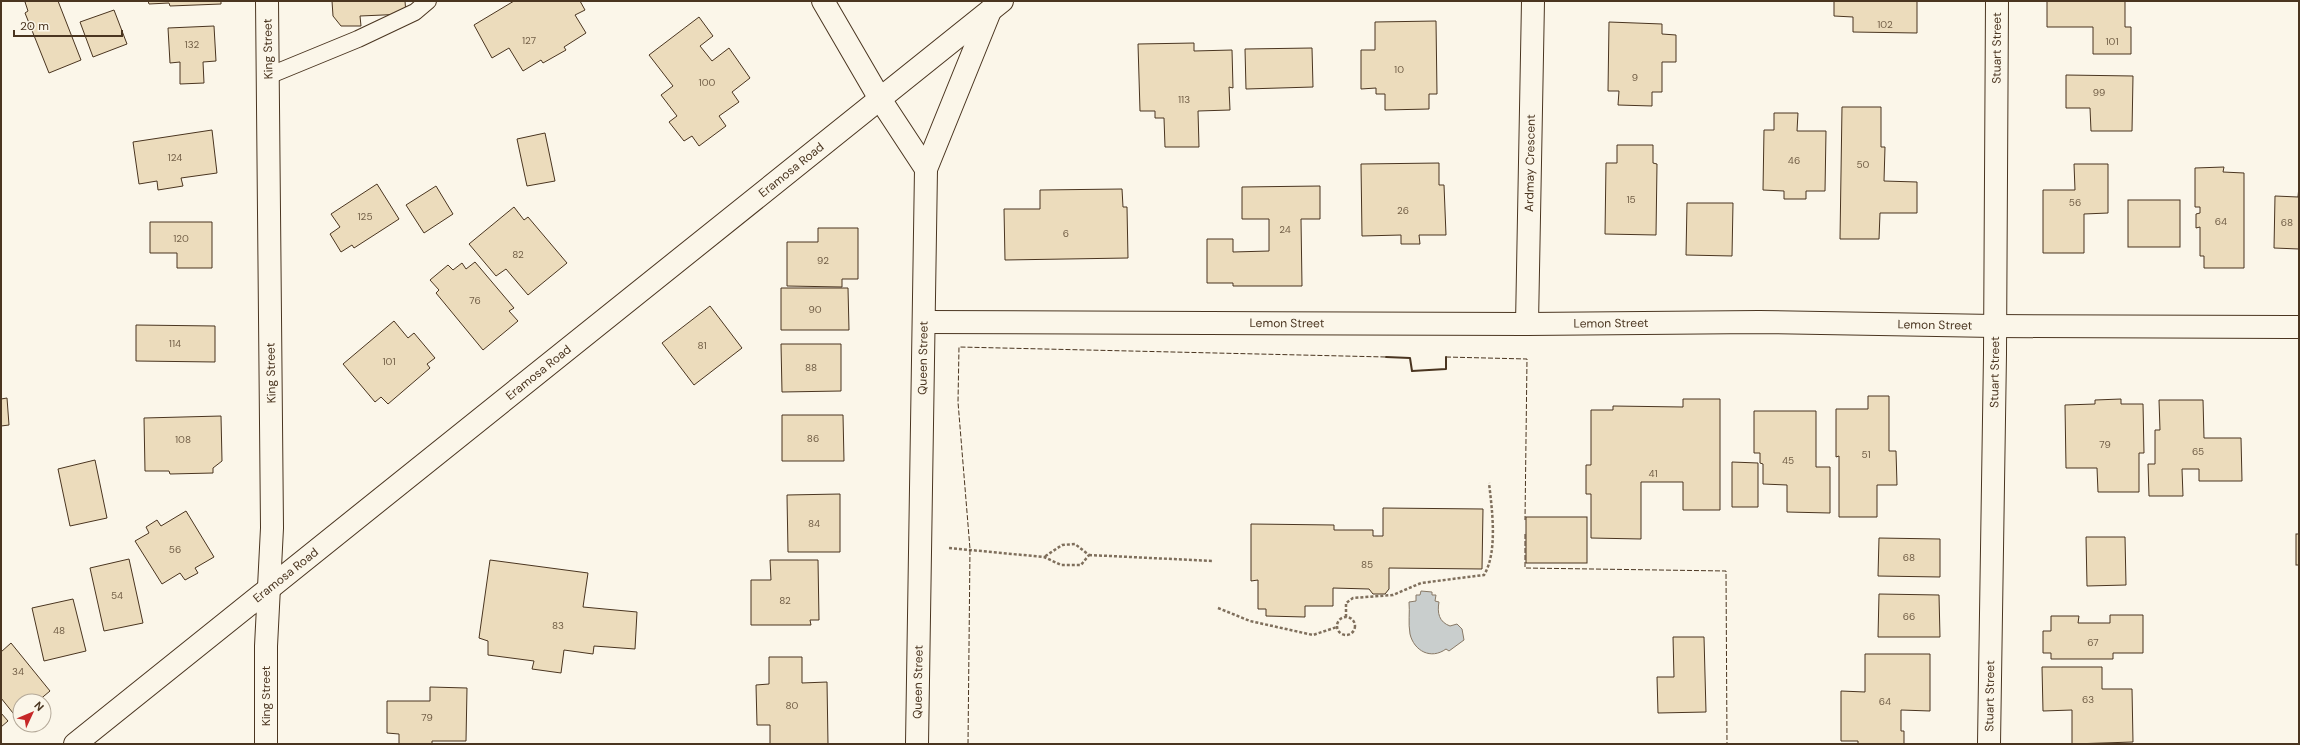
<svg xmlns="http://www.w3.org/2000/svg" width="2300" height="745" font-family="'DM Sans',sans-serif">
<rect width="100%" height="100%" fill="#fbf6e9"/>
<path fill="#c9cecd" stroke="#887966" d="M1421,591L1432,592V595H1436L1435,601L1439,602C1437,613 1439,622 1450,626L1457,624L1462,629L1464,640L1449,651L1446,649C1431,660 1414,651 1410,634C1408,623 1410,612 1409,602L1416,601V595H1420Z"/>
<g fill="#ecdcbc" stroke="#4a3520">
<polygon points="28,1 58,1 81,60 49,73 25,13 28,11 25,2"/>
<polygon points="148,1 221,1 221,4 170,6 169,3 149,4"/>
<polygon points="332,1 405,1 406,14 360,16 361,26 341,26 333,16"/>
<polygon points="514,1 580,1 585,10 575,15 586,33 564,47 566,50 543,63 541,60 523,71 509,48 492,58 474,25"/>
<polygon points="1834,1 1917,1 1917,33 1853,32 1853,17 1834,16"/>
<polygon points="2047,1 2125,1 2125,27 2131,27 2131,54 2093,54 2093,27 2047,27"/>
<polygon points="114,10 127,44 93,57 80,22"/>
<polygon points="699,17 713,36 700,46 712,61 729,48 750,78 732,92 739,102 719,116 726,126 699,146 692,136 684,141 669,122 677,116 661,95 673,86 649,55"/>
<polygon points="1436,21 1437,94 1429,94 1429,109 1385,110 1385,94 1376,94 1376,88 1361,89 1361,50 1375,50 1375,22"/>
<polygon points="1609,22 1662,24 1662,34 1676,35 1676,62 1662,62 1662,92 1652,92 1652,106 1618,105 1619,91 1608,91"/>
<polygon points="214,26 216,61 203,62 204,83 180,84 180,62 170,63 168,28"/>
<polygon points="1194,43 1194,51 1232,50 1233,88 1229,87 1230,110 1198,111 1199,147 1165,147 1164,118 1155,118 1155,111 1140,111 1138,44"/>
<polygon points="1312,48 1313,87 1246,89 1245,49"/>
<polygon points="2066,75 2133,76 2132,131 2091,131 2090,108 2066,108"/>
<polygon points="1842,107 1881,107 1881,147 1885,147 1884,181 1917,182 1917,213 1880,213 1879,239 1840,239"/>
<polygon points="1774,113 1798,113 1797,131 1826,131 1825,191 1806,191 1806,199 1784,199 1784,191 1763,190 1764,130 1774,130"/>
<polygon points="212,130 217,173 181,178 183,186 158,190 157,181 139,184 133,142"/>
<polygon points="545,133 555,181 527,186 517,139"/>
<polygon points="1617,145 1653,145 1653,163 1657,164 1656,235 1605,234 1606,163 1617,163"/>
<polygon points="1439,163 1439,185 1444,185 1446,235 1419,235 1420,244 1401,244 1401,235 1362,236 1361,164"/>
<polygon points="2074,164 2108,164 2108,213 2084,214 2084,253 2043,253 2043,190 2075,190"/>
<polygon points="2224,167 2223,172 2244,173 2244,268 2204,268 2204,256 2200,256 2200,227 2196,228 2196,214 2200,213 2200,207 2195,207 2195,168"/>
<polygon points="377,184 399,219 354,248 352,245 341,252 330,234 340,227 331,214"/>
<polygon points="436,186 453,214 424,233 406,205"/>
<polygon points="1320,186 1320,219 1301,219 1302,286 1233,286 1233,283 1207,283 1207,239 1233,239 1233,252 1269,251 1269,219 1242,219 1242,187"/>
<polygon points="2299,186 2299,249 2274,248 2275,196 2298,197"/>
<polygon points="1122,189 1123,207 1127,207 1128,258 1005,260 1004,209 1040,209 1040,190"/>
<rect x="2128" y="200" width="52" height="47"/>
<polygon points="1687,203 1733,203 1732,256 1686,255"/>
<polygon points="514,207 524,220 528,217 567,263 528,295 506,269 496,276 469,244"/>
<polygon points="150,222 212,222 212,268 177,268 177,253 150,253"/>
<polygon points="818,228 858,228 858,279 842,279 842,287 787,286 787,242 818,242"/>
<polygon points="475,262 514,308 509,311 518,321 483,350 436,293 439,290 430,280 448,265 453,270 462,263 466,269"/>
<polygon points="781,288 848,288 849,330 781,330"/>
<polygon points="710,306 742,348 694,385 662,343"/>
<polygon points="394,321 408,338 414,333 435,358 427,364 430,368 388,404 381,397 375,402 343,364"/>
<polygon points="136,325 215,326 215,362 136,361"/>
<polygon points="781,344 841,344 841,391 782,392"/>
<polygon points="1868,396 1889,396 1889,451 1896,451 1897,485 1877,485 1877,517 1839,517 1839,456 1836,457 1836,409 1868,409"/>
<polygon points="7,398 9,425 1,426 1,399"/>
<polygon points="1683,399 1720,399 1720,510 1683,510 1683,482 1641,482 1641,539 1591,538 1591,494 1586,494 1586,465 1591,465 1591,410 1613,410 1613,406 1683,407"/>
<polygon points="2121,399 2121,404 2143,404 2144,453 2139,453 2139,492 2098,492 2097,468 2066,468 2065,405 2095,404 2095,400"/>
<polygon points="2159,400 2203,400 2204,438 2241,438 2242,481 2199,481 2199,469 2182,469 2183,496 2149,496 2148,464 2155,464 2155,430 2160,430"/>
<polygon points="1754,411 1816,411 1816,467 1830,467 1830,513 1787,512 1787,485 1763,484 1763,464 1760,463 1760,453 1754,453"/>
<polygon points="782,415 843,415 844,461 782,461"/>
<polygon points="221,416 222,461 213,468 213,473 170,474 169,471 145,471 144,418"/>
<polygon points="95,460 107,518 70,526 58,469"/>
<polygon points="1732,462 1758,463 1758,507 1732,507"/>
<polygon points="840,494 840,552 788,552 787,495"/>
<polygon points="1383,508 1483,509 1482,569 1389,568 1389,589 1385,594 1373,594 1369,589 1333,588 1333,606 1305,606 1305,617 1266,616 1266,609 1258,609 1258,580 1251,581 1251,524 1334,525 1334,530 1373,530 1373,536 1383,536"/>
<polygon points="186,511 214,557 195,568 198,573 185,580 180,573 162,584 135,541 149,533 146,527 157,520 161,526"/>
<rect x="1526" y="517" width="61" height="46"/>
<rect x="2296" y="534" width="3" height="31"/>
<polygon points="2086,537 2125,537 2126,585 2087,586"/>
<polygon points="1879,538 1940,539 1940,577 1878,576"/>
<polygon points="129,559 143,623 104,631 90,568"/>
<polygon points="490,560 588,573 583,607 637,612 635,649 594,646 593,654 564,650 561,673 532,669 534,661 488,655 488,641 479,638"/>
<polygon points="770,560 818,560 819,620 810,620 811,625 751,625 751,580 771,580"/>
<polygon points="1879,594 1939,595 1940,637 1878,637"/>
<polygon points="73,599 86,651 44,661 32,608"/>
<polygon points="2110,615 2143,615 2143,653 2113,653 2113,659 2051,659 2051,653 2043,653 2043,631 2051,631 2051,616 2079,616 2078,623 2110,623"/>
<polygon points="1673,637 1704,637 1706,712 1658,713 1657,677 1674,677"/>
<polygon points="11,643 50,691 38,701 20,701 20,716 17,718 1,698 1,652"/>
<polygon points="1865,654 1930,654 1930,711 1901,710 1901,731 1904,731 1904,744 1858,744 1858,741 1841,741 1841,691 1865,692"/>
<polygon points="769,657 802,657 802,683 827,682 828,744 770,744 770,725 757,725 756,685 769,684"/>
<polygon points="2042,667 2102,667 2102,689 2132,689 2133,742 2072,744 2072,710 2043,711"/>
<polygon points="430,687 467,688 466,741 432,741 432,744 399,744 399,734 387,733 387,701 430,701"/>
<polygon points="1,713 8,721 1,727"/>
</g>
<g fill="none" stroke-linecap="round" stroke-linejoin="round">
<defs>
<polyline id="lane" points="268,76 358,39 415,12 428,1"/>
<g id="street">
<polyline points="823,1 880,99 926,169 917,744"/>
<path id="s1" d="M924,322L1527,324L1759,322L1994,326L2299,327"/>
<path id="s2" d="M1527,324L1533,1"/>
<polyline points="266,744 266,646 272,528 267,1"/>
<path id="s3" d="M1989,744L1995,354L1997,1"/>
</g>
<g id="secondary">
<polyline points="926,169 990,11"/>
<path id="s4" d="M75,744L1002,1"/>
</g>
</defs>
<use href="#lane" stroke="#4a3520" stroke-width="18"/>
<use href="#street" stroke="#4a3520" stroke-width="24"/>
<use href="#secondary" stroke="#4a3520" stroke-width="24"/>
<g stroke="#7f6f5c" stroke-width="2.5" stroke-dasharray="3 2" stroke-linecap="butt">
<polyline points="949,548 1044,557 1061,565 1081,565 1089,555 1075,544 1062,545 1044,557"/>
<polyline points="1089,555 1213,561"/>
<polyline points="1218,608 1250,621 1313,635 1337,627"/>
<circle cx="1346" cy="626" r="9"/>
<path d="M1346,617V603L1353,598L1393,595L1421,583L1484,575C1498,552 1492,509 1489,483"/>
</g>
<use href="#lane" stroke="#fbf6e9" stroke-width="16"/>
<use href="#street" stroke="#fbf6e9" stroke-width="22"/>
<use href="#secondary" stroke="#fbf6e9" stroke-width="22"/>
<g stroke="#4a3520" stroke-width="1" stroke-dasharray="5 2" stroke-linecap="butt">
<polyline points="1446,357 1527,359 1525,520"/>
<polyline points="1525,534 1525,568 1726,571 1727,744"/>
<polyline points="968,744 970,549 958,402 959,347 1386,357"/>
</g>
<polyline stroke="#4a3520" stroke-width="2" points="1386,357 1410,358 1412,371 1446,369 1446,357"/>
</g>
<g text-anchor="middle" stroke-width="3" stroke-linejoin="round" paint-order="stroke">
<g font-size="10" fill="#725f47">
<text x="1885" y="28">102</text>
<text x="529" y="44">127</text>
<text x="2112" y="45">101</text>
<text x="192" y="48">132</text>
<text x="1399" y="73">10</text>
<text x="1635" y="81">9</text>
<text x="707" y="86">100</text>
<text x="2099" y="96">99</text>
<text x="1184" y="103">113</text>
<text x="175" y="161">124</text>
<text x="1794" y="164">46</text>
<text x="1863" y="168">50</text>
<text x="1631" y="203">15</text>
<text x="2075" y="206">56</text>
<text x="1403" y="214">26</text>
<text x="365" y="220">125</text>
<text x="2221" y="225">64</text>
<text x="2287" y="226">68</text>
<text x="1285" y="233">24</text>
<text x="1066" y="237">6</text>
<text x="181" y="242">120</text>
<text x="518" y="258">82</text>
<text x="823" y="264">92</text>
<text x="475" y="304">76</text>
<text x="815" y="313">90</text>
<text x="175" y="347">114</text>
<text x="702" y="349">81</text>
<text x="389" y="365">101</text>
<text x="811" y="371">88</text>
<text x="813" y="442">86</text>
<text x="183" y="443">108</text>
<text x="2105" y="448">79</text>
<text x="2198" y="455">65</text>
<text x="1866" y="458">51</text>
<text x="1788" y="464">45</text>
<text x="1653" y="477">41</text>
<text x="814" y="527">84</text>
<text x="175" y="553">56</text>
<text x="1909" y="561">68</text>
<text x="1367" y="568">85</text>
<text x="117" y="599">54</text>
<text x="785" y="604">82</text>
<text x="1909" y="620">66</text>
<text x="558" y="629">83</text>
<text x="59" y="634">48</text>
<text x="2093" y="646">67</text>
<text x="18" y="675">34</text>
<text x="2088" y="703">63</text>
<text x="1885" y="705">64</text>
<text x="792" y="709">80</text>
<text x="427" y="721">79</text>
</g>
<g font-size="12" fill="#4a3520" stroke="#fbf6e9">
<text transform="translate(268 49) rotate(-91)" y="4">King Street</text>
<text dy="4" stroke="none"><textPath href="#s3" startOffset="696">Stuart Street</textPath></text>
<text dy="4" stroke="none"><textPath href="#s2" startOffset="161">Ardmay Crescent</textPath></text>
<text dy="4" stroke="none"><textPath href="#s4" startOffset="918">Eramosa Road</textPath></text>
<text dy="4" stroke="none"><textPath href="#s1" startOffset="363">Lemon Street</textPath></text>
<text dy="4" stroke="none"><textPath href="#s1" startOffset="687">Lemon Street</textPath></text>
<text dy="4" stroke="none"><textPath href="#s1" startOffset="1011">Lemon Street</textPath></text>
<text transform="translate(923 358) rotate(-89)" y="4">Queen Street</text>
<text transform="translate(271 373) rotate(-91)" y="4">King Street</text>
<text dy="4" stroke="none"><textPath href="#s4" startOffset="594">Eramosa Road</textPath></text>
<text dy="4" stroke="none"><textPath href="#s3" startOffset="372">Stuart Street</textPath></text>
<text dy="4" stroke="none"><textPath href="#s4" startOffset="270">Eramosa Road</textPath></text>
<text transform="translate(918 682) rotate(-89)" y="4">Queen Street</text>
<text transform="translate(266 696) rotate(-90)" y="4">King Street</text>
<text dy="4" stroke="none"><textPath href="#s3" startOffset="48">Stuart Street</textPath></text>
</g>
</g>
<rect width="2300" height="745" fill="none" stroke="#4a3520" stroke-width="4"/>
<g transform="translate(32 713) rotate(46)"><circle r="19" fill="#fbf6e9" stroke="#b4a999"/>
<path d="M0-3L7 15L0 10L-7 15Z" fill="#c62828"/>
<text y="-6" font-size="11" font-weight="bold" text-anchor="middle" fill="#4a3520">N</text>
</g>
<path d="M14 30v6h108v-6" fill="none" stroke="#4a3520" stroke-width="2"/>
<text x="20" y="30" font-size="12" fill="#4a3520" stroke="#fbf6e9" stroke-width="3" paint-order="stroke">20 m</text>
</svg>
